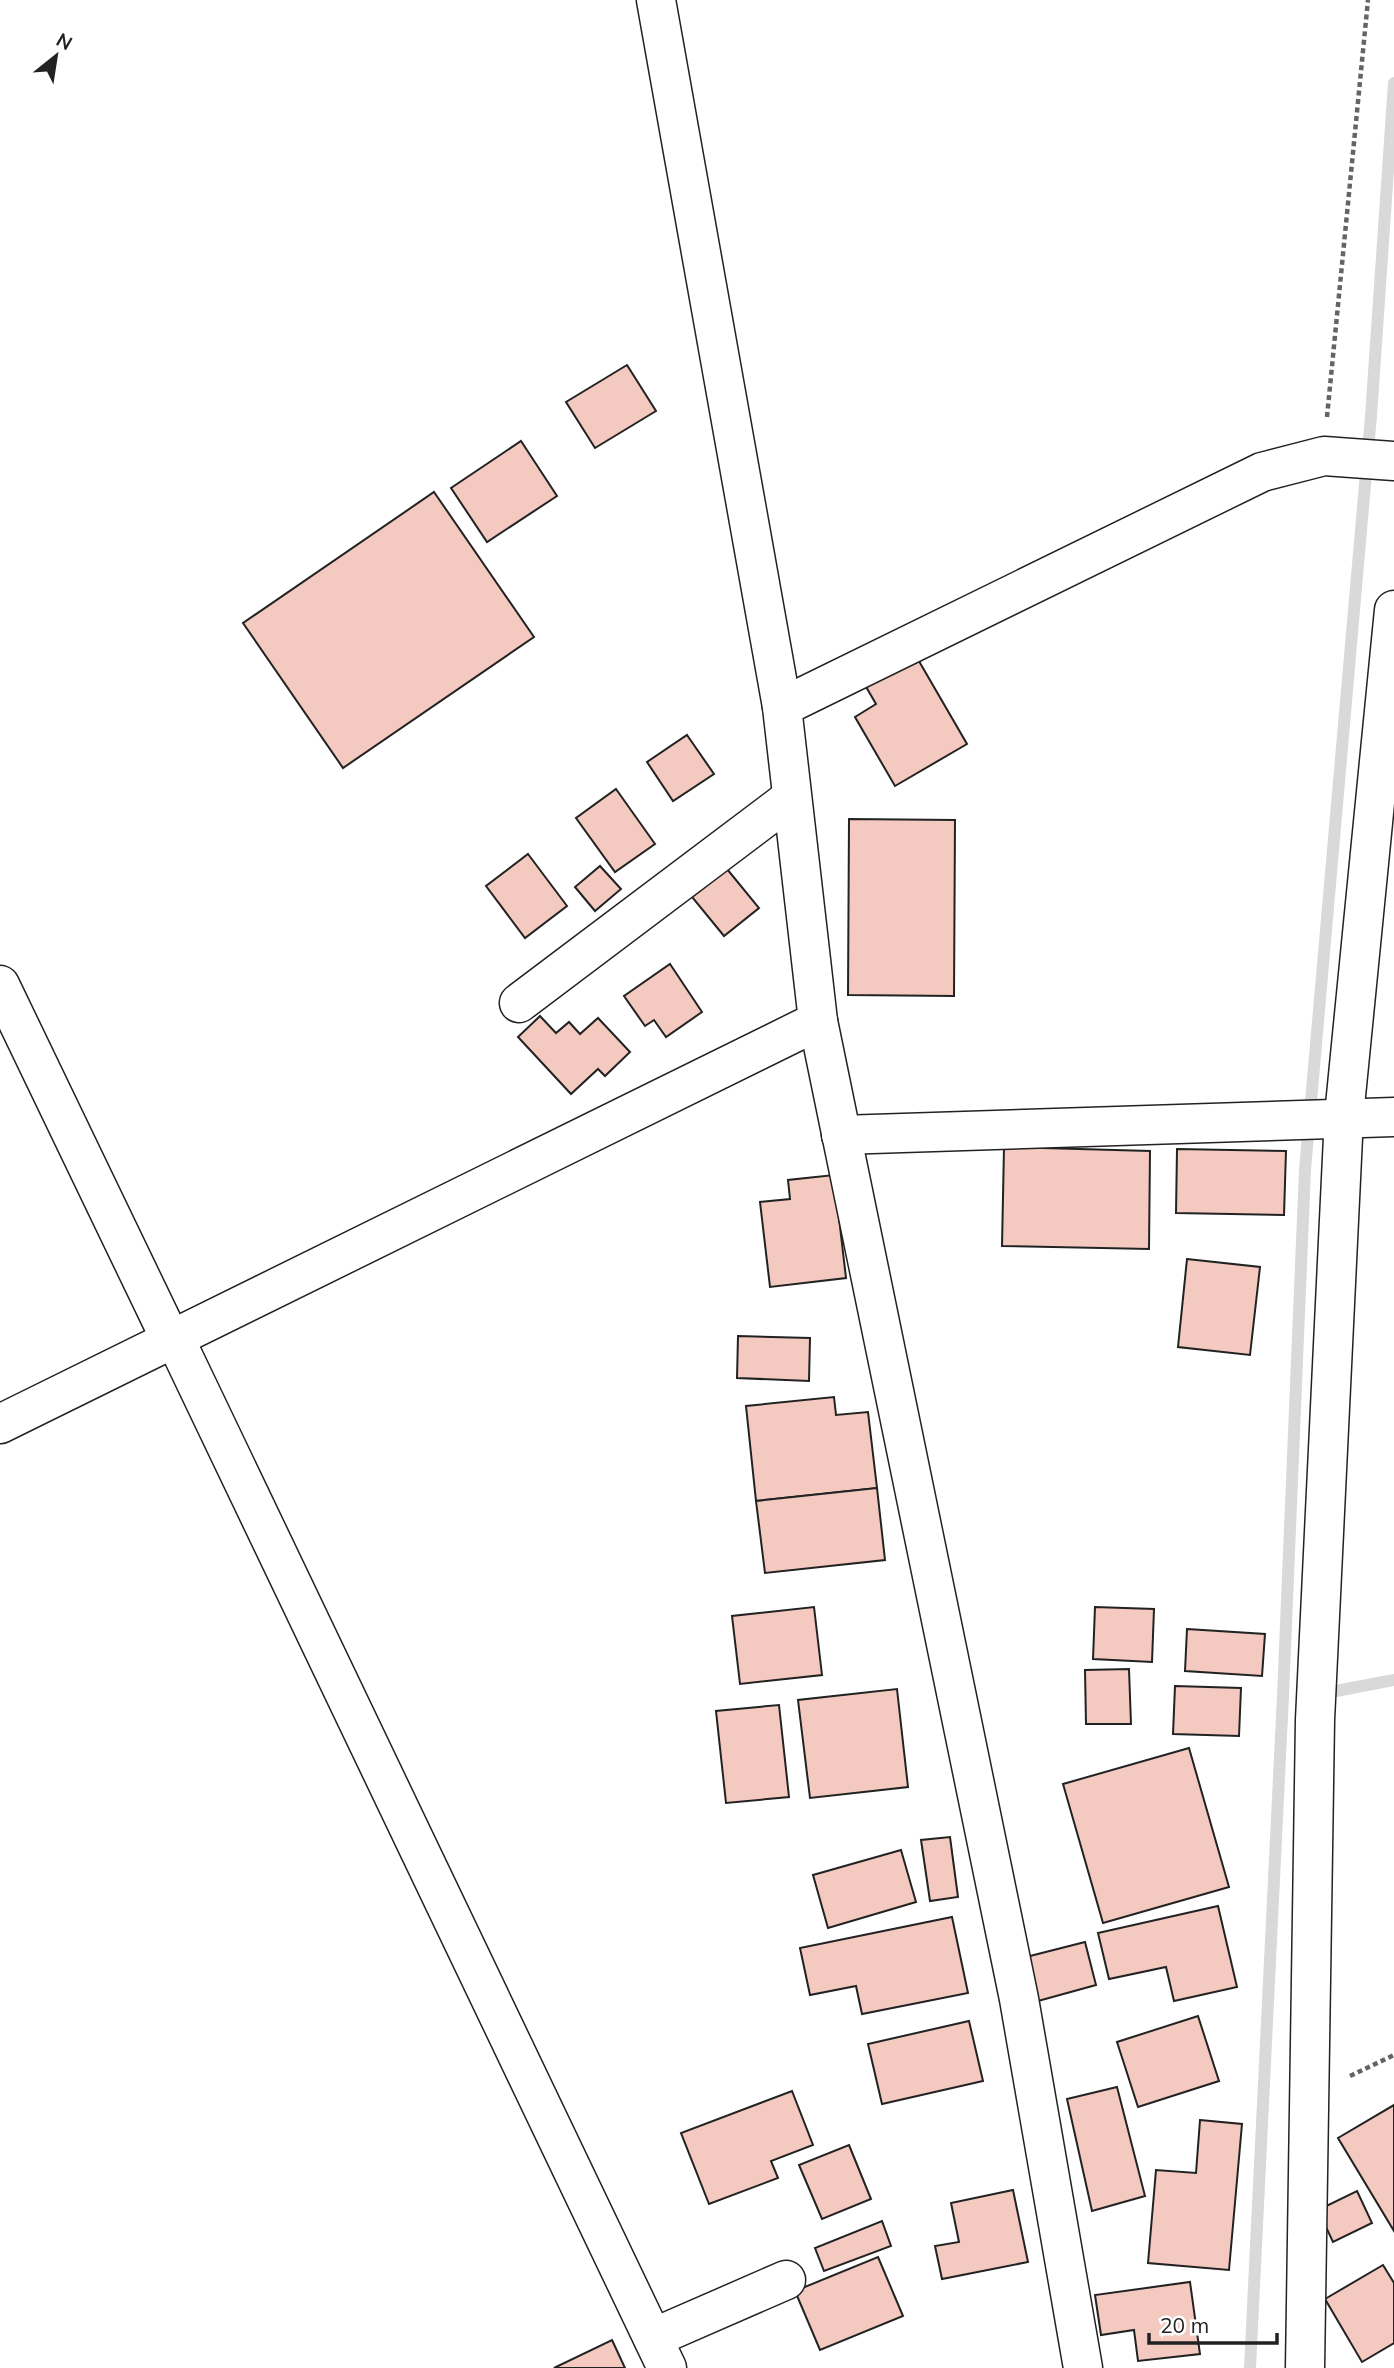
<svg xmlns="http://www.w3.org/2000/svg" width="1394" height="2368" font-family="Mulish,sans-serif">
<rect width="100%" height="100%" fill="#fff"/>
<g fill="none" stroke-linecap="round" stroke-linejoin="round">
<g stroke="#d9d9d9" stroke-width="12">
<polyline points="1336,1691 1394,1680"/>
<polyline points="1250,2368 1283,1696 1305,1170 1371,416 1394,83"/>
</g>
</g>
<g fill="#f3c9c0" stroke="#222" stroke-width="2">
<polygon points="627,365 656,411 595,448 566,402"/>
<polygon points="521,441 557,496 487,542 451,488"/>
<polygon points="434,492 534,637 343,768 243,623"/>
<polygon points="916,656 967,744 895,786 855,717 876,704 865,685"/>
<polygon points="687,735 714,774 673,801 647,762"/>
<polygon points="616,789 655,844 615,872 576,818"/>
<polygon points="849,819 955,820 954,996 848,995"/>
<polygon points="528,854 567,906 525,938 486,886"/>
<polygon points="600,866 621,889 595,911 575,887"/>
<polygon points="727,869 759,908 724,936 692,897"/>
<polygon points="670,964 702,1012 666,1037 654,1020 645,1026 624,996"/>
<polygon points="540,1016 556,1033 569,1022 580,1034 598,1018 630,1052 605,1076 598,1069 571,1094 518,1037"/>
<polygon points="1004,1147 1150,1151 1149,1249 1002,1246"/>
<polygon points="1177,1149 1286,1151 1284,1215 1176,1213"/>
<polygon points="834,1175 846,1278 770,1287 760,1202 790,1199 788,1180"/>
<polygon points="1187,1259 1260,1267 1250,1355 1178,1347"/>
<polygon points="738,1336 810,1338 809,1381 737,1378"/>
<polygon points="834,1397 836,1415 868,1412 877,1488 756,1501 746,1406"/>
<polygon points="877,1488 885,1560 765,1573 756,1501"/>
<polygon points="814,1607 822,1675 740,1684 732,1616"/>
<polygon points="1095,1607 1154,1609 1152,1662 1093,1659"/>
<polygon points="1187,1629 1265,1634 1262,1676 1185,1671"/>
<polygon points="1129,1669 1131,1724 1086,1724 1085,1670"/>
<polygon points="1175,1686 1241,1688 1239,1736 1173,1734"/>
<polygon points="897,1689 908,1787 810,1798 798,1700"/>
<polygon points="779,1705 789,1797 726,1803 716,1711"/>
<polygon points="1189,1748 1229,1887 1103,1923 1063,1784"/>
<polygon points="950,1837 958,1897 930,1901 921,1840"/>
<polygon points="901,1850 916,1902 828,1928 813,1875"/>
<polygon points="1218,1906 1237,1987 1174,2001 1166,1967 1109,1979 1098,1933"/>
<polygon points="952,1917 968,1993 862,2014 856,1986 810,1995 800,1948"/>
<polygon points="1085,1942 1096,1985 1038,2001 1026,1957"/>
<polygon points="1198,2016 1219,2081 1138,2107 1117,2042"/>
<polygon points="969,2021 983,2081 882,2104 868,2044"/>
<polygon points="1117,2087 1145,2196 1092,2211 1067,2099"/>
<polygon points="792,2091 813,2145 771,2161 778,2178 709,2204 681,2133"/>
<polygon points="1394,2105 1394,2231 1338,2138"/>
<polygon points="1200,2120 1242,2124 1229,2270 1148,2263 1156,2170 1196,2173"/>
<polygon points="849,2145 871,2199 822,2219 799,2165"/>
<polygon points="1013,2190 1028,2262 942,2279 935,2246 959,2242 951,2203"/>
<polygon points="1357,2191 1372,2223 1333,2242 1318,2210"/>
<polygon points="882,2221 891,2246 824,2271 815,2248"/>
<polygon points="878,2257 903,2316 820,2350 795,2291"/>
<polygon points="1383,2265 1394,2283 1394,2343 1362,2362 1325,2299"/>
<polygon points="1190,2282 1200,2354 1138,2361 1134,2330 1101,2335 1095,2295"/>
<polygon points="612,2340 625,2368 554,2368"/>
</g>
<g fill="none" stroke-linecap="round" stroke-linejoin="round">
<defs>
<g id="minor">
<polyline points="0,985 166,1330 175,1339 667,2368"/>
<polyline points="519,1003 791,798"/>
<polyline points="841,1135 1394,1117"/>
<polyline points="653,2338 786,2280"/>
<polyline points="1305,2368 1315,1720 1344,1116 1394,610"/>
</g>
<g id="tertiary">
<polyline points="656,0 782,707 818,1021 1019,1999 1083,2368"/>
<polyline points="782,707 1262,472 1324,456 1394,461"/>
<polyline points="0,1424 818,1021"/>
</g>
</defs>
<use href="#minor" stroke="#222" stroke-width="41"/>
<use href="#tertiary" stroke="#222" stroke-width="41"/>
<g stroke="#646464" stroke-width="4.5" stroke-dasharray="5 3.5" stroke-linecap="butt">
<polyline points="1327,417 1368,0"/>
<polyline points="1350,2076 1394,2055"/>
</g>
<use href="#minor" stroke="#fff" stroke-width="38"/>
<use href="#tertiary" stroke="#fff" stroke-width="38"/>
</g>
<g transform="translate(56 56) rotate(30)" stroke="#ffffff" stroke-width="5" paint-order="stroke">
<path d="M0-5L12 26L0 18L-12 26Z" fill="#222222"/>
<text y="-10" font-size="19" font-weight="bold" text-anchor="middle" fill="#222222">N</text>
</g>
<path d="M1149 2333v10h128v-10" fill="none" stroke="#222222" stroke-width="3.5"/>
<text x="1160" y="2333" font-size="21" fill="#222222" stroke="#ffffff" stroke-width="5" paint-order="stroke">20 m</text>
</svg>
